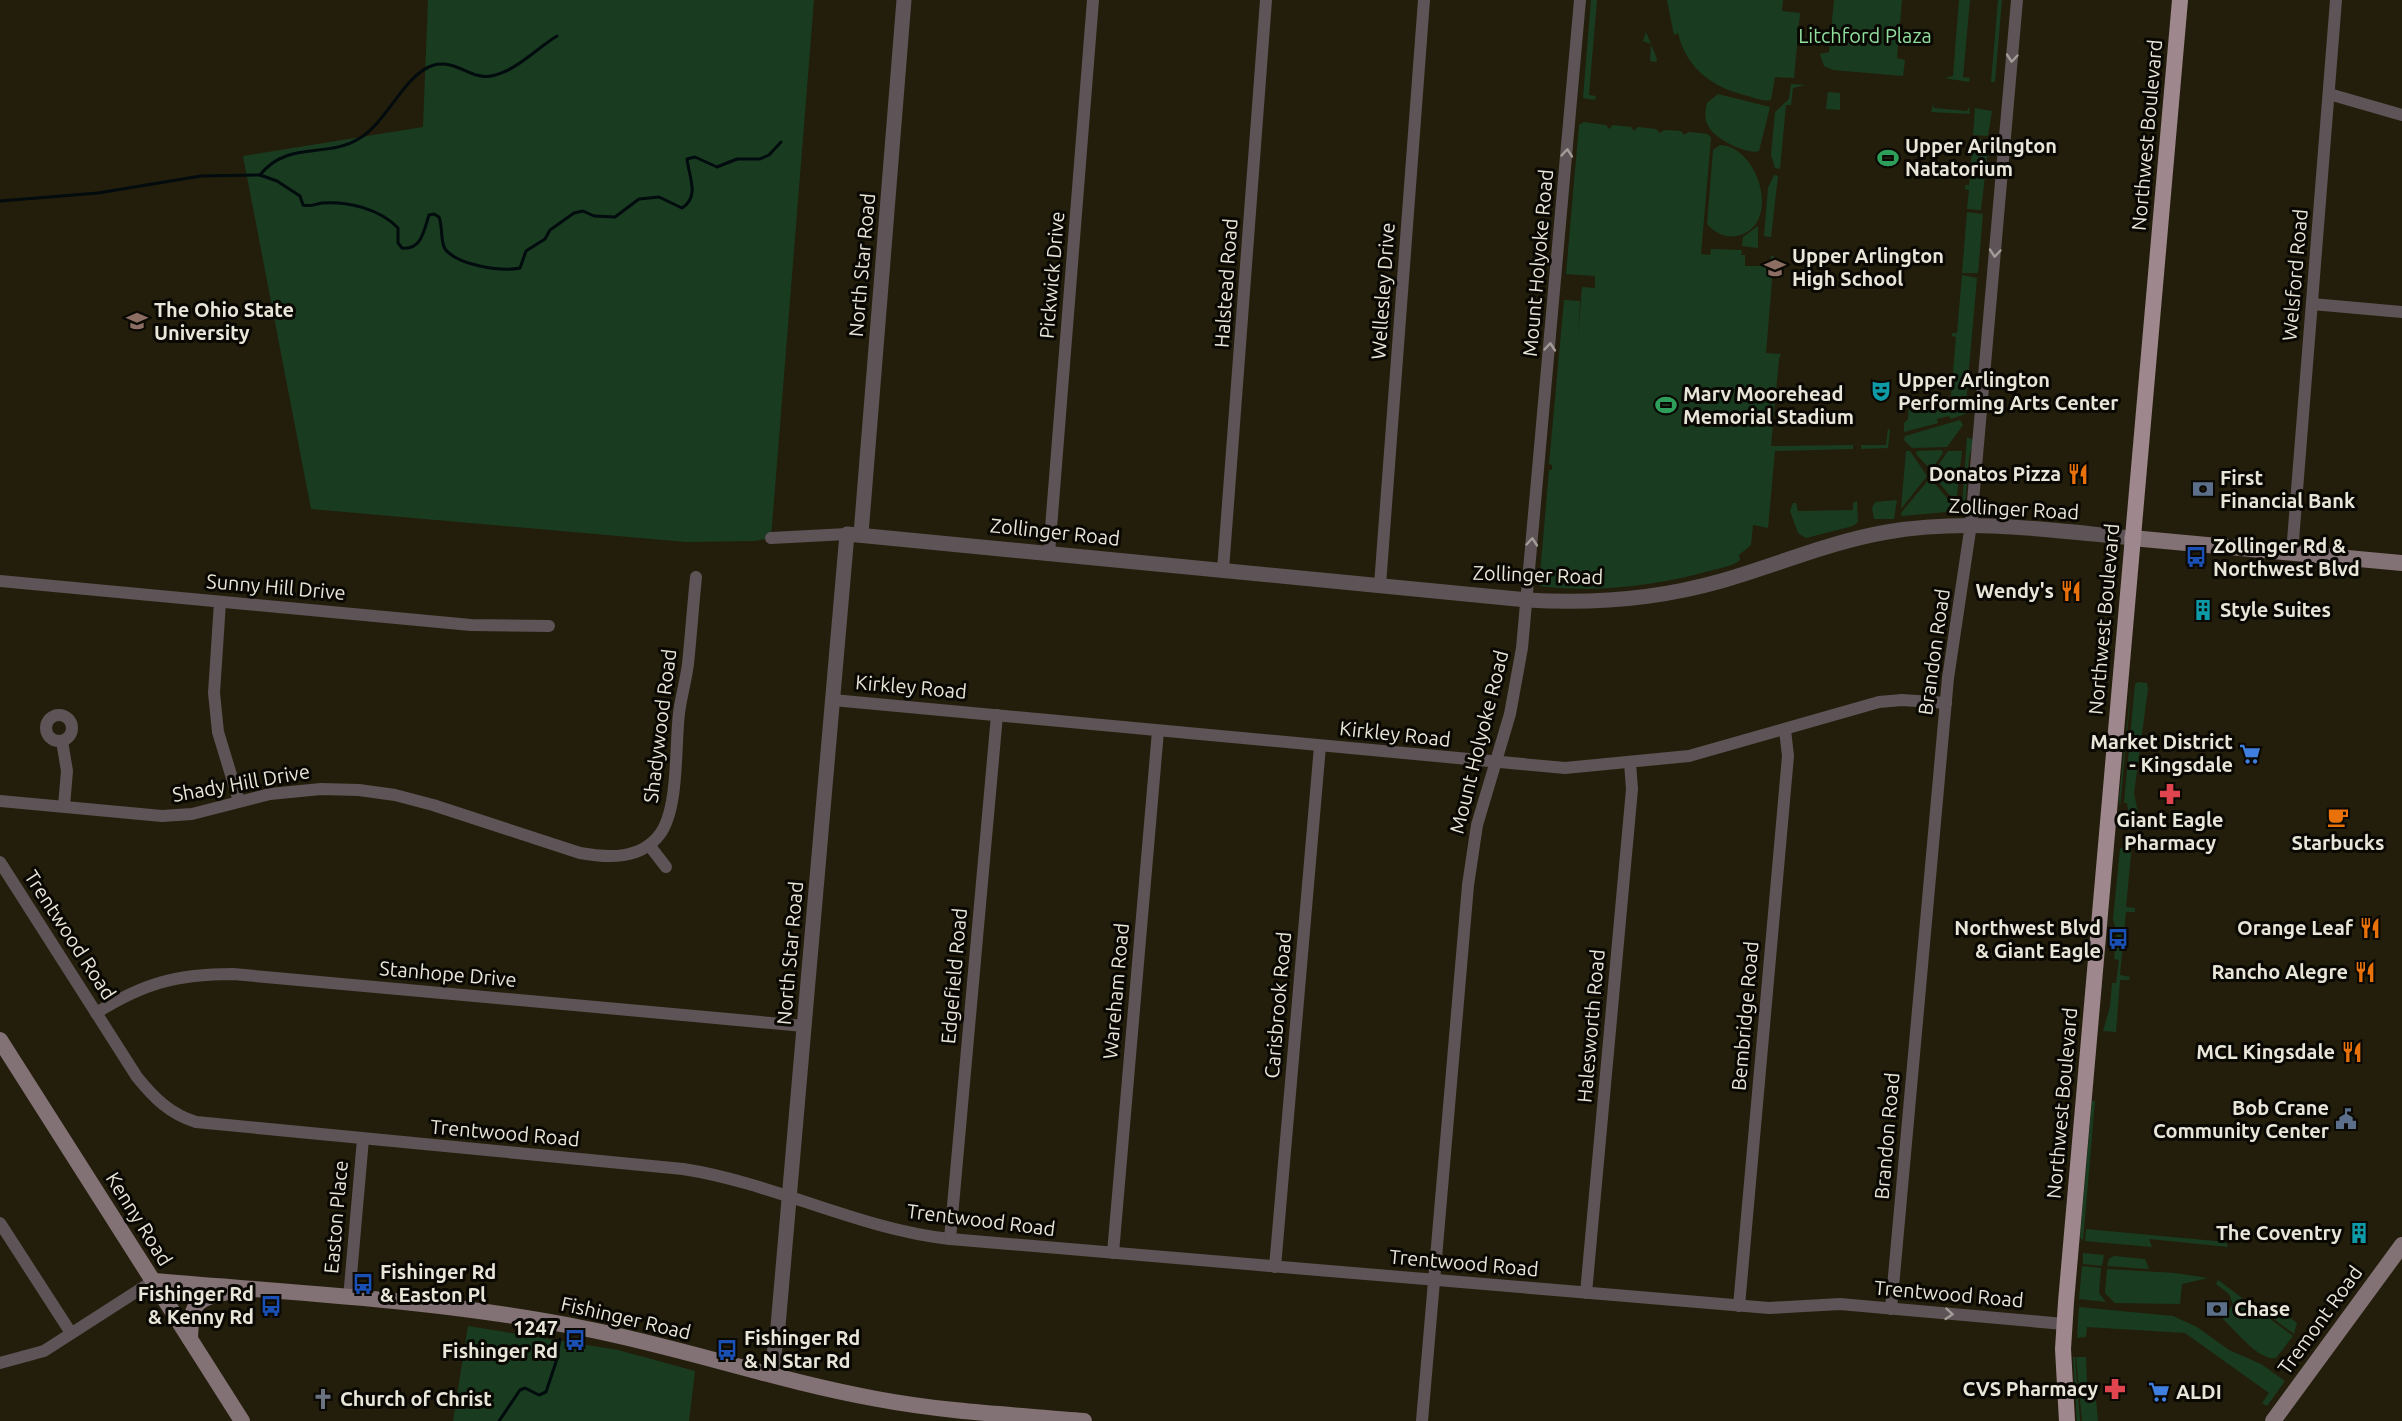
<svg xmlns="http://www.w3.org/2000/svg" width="2402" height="1421" font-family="Ubuntu,sans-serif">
<rect width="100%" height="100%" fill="#231e0b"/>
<g fill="#193c21">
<polygon points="428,0 814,0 771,538 755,541 686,542 311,509 243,156 423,127"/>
<polygon points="1591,0 1597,0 1589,95 1596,96 1595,100 1583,98"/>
<path d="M1667,0H1783L1782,11L1800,13L1794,78L1775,77L1771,100C1763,102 1756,98 1748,96C1715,88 1687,71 1678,33L1674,35Z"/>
<polygon points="1834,0 1902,0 1897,58 1905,60 1903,76 1833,70 1824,66 1820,54 1829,52"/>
<polygon points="1959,0 1970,0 1963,77 1970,78 1969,82 1944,78 1953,76"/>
<polygon points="1998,0 2002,0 1995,82 1991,82"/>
<polygon points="1646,32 1657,59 1656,62 1650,61 1651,44 1643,41"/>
<polygon points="1791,84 1805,85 1793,88 1791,105 1786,105 1780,169 1775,168 1771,155 1775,112 1789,99"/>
<polygon points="1828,92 1840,93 1840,110 1826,109"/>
<path d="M1718,94L1770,107L1759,151C1747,155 1715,139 1709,127C1704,120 1705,111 1707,103Z"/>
<polygon points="1933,104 1934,108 1967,111 1969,107 1970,114 1931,112"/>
<polygon points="1975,108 1992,111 1988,136 1973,135"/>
<path d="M1584,122L1606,125L1609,129L1613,125L1631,127L1634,131L1638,127L1656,129L1660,133L1664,130L1681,131L1684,135L1689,132L1708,134L1711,138L1701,254L1710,255L1711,249L1742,250L1741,255H1745V266H1770L1771,256H1774L1766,353L1781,354L1779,359L1771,446L1853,445V449L1775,451L1768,528L1753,525L1751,545L1739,555L1740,560C1732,567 1719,568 1709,571C1655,586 1595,593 1539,586L1549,470H1552V465L1549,464L1564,300L1580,301L1578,337L1582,287L1595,288V276L1566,274L1579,125Z"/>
<polygon points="1973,138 1989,141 1981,210 1967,209 1969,190 1965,189 1965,185 1969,185"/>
<path d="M1720,145C1759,146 1783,227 1736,236C1725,238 1715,233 1707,224L1713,150Z"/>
<polygon points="1774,175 1778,176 1771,237 1764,236 1768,188"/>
<polygon points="1967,212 1983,214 1978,273 1962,273"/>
<polygon points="1758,226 1758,248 1742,246 1743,237"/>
<polygon points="1962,275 1977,278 1965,414 1951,419 1949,416 1937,419 1938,423 1904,432 1904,423 1908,419 1909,404 1906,402 1950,406 1956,337 1952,336 1952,333 1957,333"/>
<polygon points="1960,420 1963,425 1947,447 1912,448 1904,440 1905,436"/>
<polygon points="1888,428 1890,431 1888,448 1861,449 1861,445 1886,445"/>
<polygon points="1967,437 1974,440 1969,458 1965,505 1962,505"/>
<polygon points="1942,450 1943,453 1931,470 1916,454 1917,451"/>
<polygon points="1906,451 1910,451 1927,476 1901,509"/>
<polygon points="1948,451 1962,451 1956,503 1932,474"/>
<polygon points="1930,478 1958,511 1902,516 1901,513"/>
<polygon points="1897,500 1894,519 1874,519 1872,508 1875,502"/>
<polygon points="1857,501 1858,522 1853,526 1806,538 1798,533 1790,511 1793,503 1796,503 1798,511 1853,510 1853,503"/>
<polygon points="2138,682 2147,683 2148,689 2134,793 2139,818 2129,816 2127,803 2124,803 2135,684"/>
<polygon points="2131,688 2131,691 2120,807 2119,798"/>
<polygon points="2133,840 2141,844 2132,844 2126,907 2135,908 2135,912 2126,912 2120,975 2130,977 2129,980 2120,980 2116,1032 2103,1031 2110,1007 2112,983 2116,983 2119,960 2114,959 2117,935 2113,919 2120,849"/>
<polygon points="2092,1101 2095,1101 2083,1241 2080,1237"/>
<polygon points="2086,1229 2226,1242 2228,1247 2149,1239 2152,1247 2085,1241"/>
<polygon points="2083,1253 2104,1255 2102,1266 2083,1264"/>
<polygon points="2114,1256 2145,1259 2149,1269 2107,1266 2109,1259"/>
<polygon points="2082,1266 2101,1268 2099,1293 2106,1302 2079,1299"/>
<polygon points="2107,1269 2175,1273 2208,1278 2182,1284 2180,1304 2115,1303 2105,1293"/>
<path d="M2218,1280L2293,1336L2276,1358C2260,1362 2235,1330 2223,1319L2233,1304L2229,1294L2216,1284Z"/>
<polygon points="2269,1302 2297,1323 2294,1334 2267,1314"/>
<polygon points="2079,1307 2173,1316 2197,1327 2229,1350 2261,1364 2285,1381 2267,1406 2262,1403 2269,1393 2185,1333 2087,1327 2086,1337 2077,1338"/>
<polygon points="468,1326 618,1350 695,1371 689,1421 453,1421"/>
<polygon points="2073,1357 2075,1357 2080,1421 2077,1421"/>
<polygon points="2076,1357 2086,1357 2087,1383 2096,1400 2098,1421 2082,1421"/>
</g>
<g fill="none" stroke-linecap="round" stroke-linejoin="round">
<g stroke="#020b0d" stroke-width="3">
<path d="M260,175C287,140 328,159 360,138C387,122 405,73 434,65C456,59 471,80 491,76C515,72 537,48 557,36"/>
<path d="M0,201L98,193L201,176L260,175L277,181L300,196L303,205C311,207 315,204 322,203C348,201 380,209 398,228V243L402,248C422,250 424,230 429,215L434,214L439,217C443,227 440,240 445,249C457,265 501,272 520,268L526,251L545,239L550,230L574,213L583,211L594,216L615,217L639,199L659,197L682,208C700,197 689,177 687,159L695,157L717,167L737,159H760L769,155L781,142"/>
<polyline points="499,1421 520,1390 525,1388 539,1395 546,1392 556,1362 560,1339"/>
</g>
<g stroke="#5e5356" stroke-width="12">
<polyline points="2329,94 2402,115"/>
<polyline points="2312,304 2402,312"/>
<polyline points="771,538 847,534"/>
<polyline points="1049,553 1093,0"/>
<polyline points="2292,553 2336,0"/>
<polyline points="1223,570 1266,0"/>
<polyline points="0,581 471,625 549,626"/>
<polyline points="1380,585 1424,0"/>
<polyline points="220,602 214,693 218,732 239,801"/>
<polyline points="833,700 1565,768 1689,756 1879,702 1902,700 1946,703"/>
<circle cx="59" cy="728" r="13"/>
<polyline points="62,741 67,771 64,806"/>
<path d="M0,801L162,816L192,814L270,794L321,789L359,790L395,795L433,805L580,853C608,858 641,860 660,834C679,808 675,746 679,713C681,697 686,680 688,664C691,635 693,606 696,577"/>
<polyline points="649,845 666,867"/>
<path d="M0,862L137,1077C154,1098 170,1114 196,1122L683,1169C774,1183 858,1229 950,1239L1769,1308L1840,1304L2064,1324"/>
<path d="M96,1013C144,983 177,974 233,974L804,1026"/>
<polyline points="0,1223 71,1333"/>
<polyline points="950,1239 997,715"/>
<polyline points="1113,1253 1158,731"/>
<polyline points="1275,1267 1320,746"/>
<polyline points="1586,1293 1632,789 1630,763"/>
<polyline points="349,1298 363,1139"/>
<polyline points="1739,1306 1788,756 1785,730"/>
<polyline points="1891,1309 1948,678 1971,524 2017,0"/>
<polyline points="0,1363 44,1351 153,1281"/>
<polyline points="1422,1421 1468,885 1477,825 1510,714 1522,648 1580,0"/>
</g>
<g stroke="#5e5356" stroke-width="15">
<polyline points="861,534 904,0"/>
<path d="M771,1375L778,1326L847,534L1527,600C1591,604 1658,599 1721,581C1777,565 1829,542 1887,532C1969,518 2050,530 2132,538"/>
</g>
<g stroke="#827175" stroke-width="16">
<polyline points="2132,538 2402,563"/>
<polyline points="0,1040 242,1421"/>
<path d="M153,1281C296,1293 442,1300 582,1328C681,1347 777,1381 877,1399C946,1412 1015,1415 1084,1421"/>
<path d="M190,1339C191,1305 194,1298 228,1292"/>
<polyline points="2273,1421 2402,1245"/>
</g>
<polyline stroke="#9e888d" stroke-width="16" points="2067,1421 2063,1349 2066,1302 2180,0"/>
</g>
<defs><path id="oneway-chevron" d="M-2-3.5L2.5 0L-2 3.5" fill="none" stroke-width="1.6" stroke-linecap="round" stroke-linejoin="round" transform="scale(1.5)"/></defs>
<g stroke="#a39c98">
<use href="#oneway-chevron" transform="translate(2012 58) rotate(95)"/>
<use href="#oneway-chevron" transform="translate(1567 153) rotate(-85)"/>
<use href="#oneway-chevron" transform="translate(1995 253) rotate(95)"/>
<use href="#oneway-chevron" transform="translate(1550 347) rotate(-85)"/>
<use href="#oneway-chevron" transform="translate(1532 542) rotate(-85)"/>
<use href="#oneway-chevron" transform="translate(1949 1314) rotate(5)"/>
</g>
<defs>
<symbol id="stadium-bare" viewBox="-9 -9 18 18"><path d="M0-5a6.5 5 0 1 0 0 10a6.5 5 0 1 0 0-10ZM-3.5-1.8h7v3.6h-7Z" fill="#2e9e5b" stroke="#0a0803" stroke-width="2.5" paint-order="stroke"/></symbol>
<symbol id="school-bare" viewBox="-9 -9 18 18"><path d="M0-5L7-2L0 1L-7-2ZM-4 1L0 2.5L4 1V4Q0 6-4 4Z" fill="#8d6e63" stroke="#0a0803" stroke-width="2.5" paint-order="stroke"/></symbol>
<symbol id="university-bare" viewBox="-9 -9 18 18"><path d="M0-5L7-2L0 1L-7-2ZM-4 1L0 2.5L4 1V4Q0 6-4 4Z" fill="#8d6e63" stroke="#0a0803" stroke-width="2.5" paint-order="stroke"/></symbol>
<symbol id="theatre-bare" viewBox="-9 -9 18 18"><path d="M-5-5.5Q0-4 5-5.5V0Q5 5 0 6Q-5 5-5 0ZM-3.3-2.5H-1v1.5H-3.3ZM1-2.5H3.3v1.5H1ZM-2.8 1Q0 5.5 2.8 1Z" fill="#0f9aa8" stroke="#0a0803" stroke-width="2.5" paint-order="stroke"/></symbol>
<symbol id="restaurant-bare" viewBox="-9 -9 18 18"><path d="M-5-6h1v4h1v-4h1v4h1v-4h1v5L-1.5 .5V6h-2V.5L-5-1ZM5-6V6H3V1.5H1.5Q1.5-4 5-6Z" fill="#e8710a" stroke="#0a0803" stroke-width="2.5" paint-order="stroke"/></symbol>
<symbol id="bank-bare" viewBox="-9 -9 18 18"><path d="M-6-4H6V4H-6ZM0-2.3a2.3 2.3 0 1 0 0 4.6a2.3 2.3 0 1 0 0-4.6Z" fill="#5c6f8a" stroke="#0a0803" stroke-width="2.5" paint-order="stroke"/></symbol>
<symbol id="bus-bare" viewBox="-9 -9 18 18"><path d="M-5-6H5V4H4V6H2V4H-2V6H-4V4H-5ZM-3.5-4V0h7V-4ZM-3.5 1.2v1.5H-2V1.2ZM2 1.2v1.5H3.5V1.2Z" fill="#1a4fb4" stroke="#0a0803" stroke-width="2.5" paint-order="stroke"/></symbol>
<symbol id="building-bare" viewBox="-9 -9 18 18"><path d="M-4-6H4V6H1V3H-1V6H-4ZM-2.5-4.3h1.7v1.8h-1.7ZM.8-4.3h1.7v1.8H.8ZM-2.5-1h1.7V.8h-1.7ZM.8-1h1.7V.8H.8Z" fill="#0f9aa8" stroke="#0a0803" stroke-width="2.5" paint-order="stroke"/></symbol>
<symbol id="supermarket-bare" viewBox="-9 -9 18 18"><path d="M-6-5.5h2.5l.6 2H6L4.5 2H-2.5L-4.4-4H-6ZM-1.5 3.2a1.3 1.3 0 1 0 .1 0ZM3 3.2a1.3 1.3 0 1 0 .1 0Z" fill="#3f7fe0" stroke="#0a0803" stroke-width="2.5" paint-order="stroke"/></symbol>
<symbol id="pharmacy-bare" viewBox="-9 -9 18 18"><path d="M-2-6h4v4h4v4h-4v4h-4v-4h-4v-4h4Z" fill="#e0444e" stroke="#0a0803" stroke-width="2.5" paint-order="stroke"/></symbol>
<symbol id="cafe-bare" viewBox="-9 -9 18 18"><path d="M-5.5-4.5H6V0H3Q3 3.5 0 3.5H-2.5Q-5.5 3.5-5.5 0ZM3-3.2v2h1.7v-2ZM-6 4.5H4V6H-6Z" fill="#e8710a" stroke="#0a0803" stroke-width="2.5" paint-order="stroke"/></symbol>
<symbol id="civic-bare" viewBox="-9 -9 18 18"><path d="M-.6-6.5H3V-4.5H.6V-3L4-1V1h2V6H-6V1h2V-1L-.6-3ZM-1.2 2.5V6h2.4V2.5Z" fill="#5c6f8a" stroke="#0a0803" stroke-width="2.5" paint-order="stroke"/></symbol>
<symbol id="church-bare" viewBox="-9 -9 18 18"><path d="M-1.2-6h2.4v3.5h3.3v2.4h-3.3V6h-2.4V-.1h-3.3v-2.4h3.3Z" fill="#6b7280" stroke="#0a0803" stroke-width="2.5" paint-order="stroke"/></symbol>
</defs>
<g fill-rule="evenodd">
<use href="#stadium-bare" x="1873" y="143" width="30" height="30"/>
<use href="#school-bare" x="1760" y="253" width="30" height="30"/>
<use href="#university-bare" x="122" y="306" width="30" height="30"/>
<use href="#theatre-bare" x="1866" y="376" width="30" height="30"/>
<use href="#stadium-bare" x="1651" y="390" width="30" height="30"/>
<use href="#restaurant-bare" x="2063" y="459" width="30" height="30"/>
<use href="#bank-bare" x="2188" y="474" width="30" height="30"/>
<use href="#bus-bare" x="2181" y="542" width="30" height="30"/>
<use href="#restaurant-bare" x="2056" y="576" width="30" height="30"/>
<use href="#building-bare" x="2188" y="595" width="30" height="30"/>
<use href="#supermarket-bare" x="2235" y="739" width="30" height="30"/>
<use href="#pharmacy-bare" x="2155" y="779" width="30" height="30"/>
<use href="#cafe-bare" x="2323" y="802" width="30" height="30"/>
<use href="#restaurant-bare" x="2355" y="913" width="30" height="30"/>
<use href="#bus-bare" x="2103" y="924" width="30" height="30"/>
<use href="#restaurant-bare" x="2350" y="957" width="30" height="30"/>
<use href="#restaurant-bare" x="2337" y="1037" width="30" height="30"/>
<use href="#civic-bare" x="2331" y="1104" width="30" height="30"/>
<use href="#building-bare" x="2344" y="1218" width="30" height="30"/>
<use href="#bus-bare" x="348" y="1269" width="30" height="30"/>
<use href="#bus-bare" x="256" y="1291" width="30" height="30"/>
<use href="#bank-bare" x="2202" y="1294" width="30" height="30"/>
<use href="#bus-bare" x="560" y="1325" width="30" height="30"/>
<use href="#bus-bare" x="712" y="1335" width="30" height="30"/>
<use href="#pharmacy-bare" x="2100" y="1374" width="30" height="30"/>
<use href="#supermarket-bare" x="2144" y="1377" width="30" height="30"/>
<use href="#church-bare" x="308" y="1384" width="30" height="30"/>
</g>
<g text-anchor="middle" stroke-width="6" stroke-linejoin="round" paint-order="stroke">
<g font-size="20" fill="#90df9f" stroke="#0a0803">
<text x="1865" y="43">Litchford Plaza</text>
</g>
<g font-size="20" fill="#e8e5d9" stroke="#0a0803">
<text transform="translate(2147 135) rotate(-85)" y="7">Northwest Boulevard</text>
<text transform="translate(1538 263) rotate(-85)" y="7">Mount Holyoke Road</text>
<text transform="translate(862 265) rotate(-85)" y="7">North Star Road</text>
<text transform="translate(1052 275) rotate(-85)" y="7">Pickwick Drive</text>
<text transform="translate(2295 275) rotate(-85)" y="7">Welsford Road</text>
<text transform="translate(1226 283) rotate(-86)" y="7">Halstead Road</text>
<text transform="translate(1383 291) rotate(-86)" y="7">Wellesley Drive</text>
<text transform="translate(2014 509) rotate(3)" y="7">Zollinger Road</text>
<text transform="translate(1055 532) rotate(6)" y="7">Zollinger Road</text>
<text transform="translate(1538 575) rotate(2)" y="7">Zollinger Road</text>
<text transform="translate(276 587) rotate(5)" y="7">Sunny Hill Drive</text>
<text transform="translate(2104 619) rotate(-85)" y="7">Northwest Boulevard</text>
<text transform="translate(1934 652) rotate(-82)" y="7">Brandon Road</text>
<text transform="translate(911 687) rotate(5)" y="7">Kirkley Road</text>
<text transform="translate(660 726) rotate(-83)" y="7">Shadywood Road</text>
<text transform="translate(1395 734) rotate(6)" y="7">Kirkley Road</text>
<text transform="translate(1479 742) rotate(-76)" y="7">Mount Holyoke Road</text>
<text transform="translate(241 783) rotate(-10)" y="7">Shady Hill Drive</text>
<text transform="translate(70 935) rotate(57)" y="7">Trentwood Road</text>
<text transform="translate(790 953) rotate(-85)" y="7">North Star Road</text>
<text transform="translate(448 974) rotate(5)" y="7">Stanhope Drive</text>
<text transform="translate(954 976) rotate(-85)" y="7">Edgefield Road</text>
<text transform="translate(1116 991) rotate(-85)" y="7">Wareham Road</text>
<text transform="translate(1278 1005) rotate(-85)" y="7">Carisbrook Road</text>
<text transform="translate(1745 1016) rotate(-85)" y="7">Bembridge Road</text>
<text transform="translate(1591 1026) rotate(-85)" y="7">Halesworth Road</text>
<text transform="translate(2062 1103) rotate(-85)" y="7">Northwest Boulevard</text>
<text transform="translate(505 1133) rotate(5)" y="7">Trentwood Road</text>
<text transform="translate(1887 1136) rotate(-85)" y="7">Brandon Road</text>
<text transform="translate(336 1217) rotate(-85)" y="7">Easton Place</text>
<text transform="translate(139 1219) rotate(58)" y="7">Kenny Road</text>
<text transform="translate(981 1220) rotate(7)" y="7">Trentwood Road</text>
<text transform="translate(1464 1263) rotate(5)" y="7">Trentwood Road</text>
<text transform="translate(1949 1294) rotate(5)" y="7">Trentwood Road</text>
<text transform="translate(626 1318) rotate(13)" y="7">Fishinger Road</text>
<text transform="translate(2320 1320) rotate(-54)" y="7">Tremont Road</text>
</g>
<g font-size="20" font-weight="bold" fill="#e8e5d9" stroke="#0a0803" text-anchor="start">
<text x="1905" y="153">Upper Arilngton<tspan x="1905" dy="23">Natatorium</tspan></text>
<text x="1792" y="263">Upper Arlington<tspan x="1792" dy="23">High School</tspan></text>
<text x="154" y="317">The Ohio State<tspan x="154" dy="23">University</tspan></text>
<text x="1898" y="387">Upper Arlington<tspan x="1898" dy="23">Performing Arts Center</tspan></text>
<text x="1683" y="401">Marv Moorehead<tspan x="1683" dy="23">Memorial Stadium</tspan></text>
<text x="2061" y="481" text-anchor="end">Donatos Pizza</text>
<text x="2220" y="485">First<tspan x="2220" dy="23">Financial Bank</tspan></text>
<text x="2213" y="553">Zollinger Rd &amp;<tspan x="2213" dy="23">Northwest Blvd</tspan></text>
<text x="2054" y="598" text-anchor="end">Wendy's</text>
<text x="2220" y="617">Style Suites</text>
<text x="2233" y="749" text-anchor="end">Market District<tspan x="2233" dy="23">- Kingsdale</tspan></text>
<text x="2170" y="827" text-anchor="middle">Giant Eagle<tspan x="2170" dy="23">Pharmacy</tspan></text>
<text x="2338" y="850" text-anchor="middle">Starbucks</text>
<text x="2101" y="935" text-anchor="end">Northwest Blvd<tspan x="2101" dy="23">&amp; Giant Eagle</tspan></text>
<text x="2353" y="935" text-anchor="end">Orange Leaf</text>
<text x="2348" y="979" text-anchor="end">Rancho Alegre</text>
<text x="2335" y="1059" text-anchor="end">MCL Kingsdale</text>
<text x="2329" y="1115" text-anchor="end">Bob Crane<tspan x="2329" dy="23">Community Center</tspan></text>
<text x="2342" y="1240" text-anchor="end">The Coventry</text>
<text x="380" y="1279">Fishinger Rd<tspan x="380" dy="23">&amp; Easton Pl</tspan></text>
<text x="254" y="1301" text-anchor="end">Fishinger Rd<tspan x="254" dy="23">&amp; Kenny Rd</tspan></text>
<text x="2234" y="1316">Chase</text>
<text x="558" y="1335" text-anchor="end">1247<tspan x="558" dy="23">Fishinger Rd</tspan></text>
<text x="744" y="1345">Fishinger Rd<tspan x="744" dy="23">&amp; N Star Rd</tspan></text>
<text x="2098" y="1396" text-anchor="end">CVS Pharmacy</text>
<text x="2176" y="1399">ALDI</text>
<text x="340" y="1406">Church of Christ</text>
</g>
</g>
</svg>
